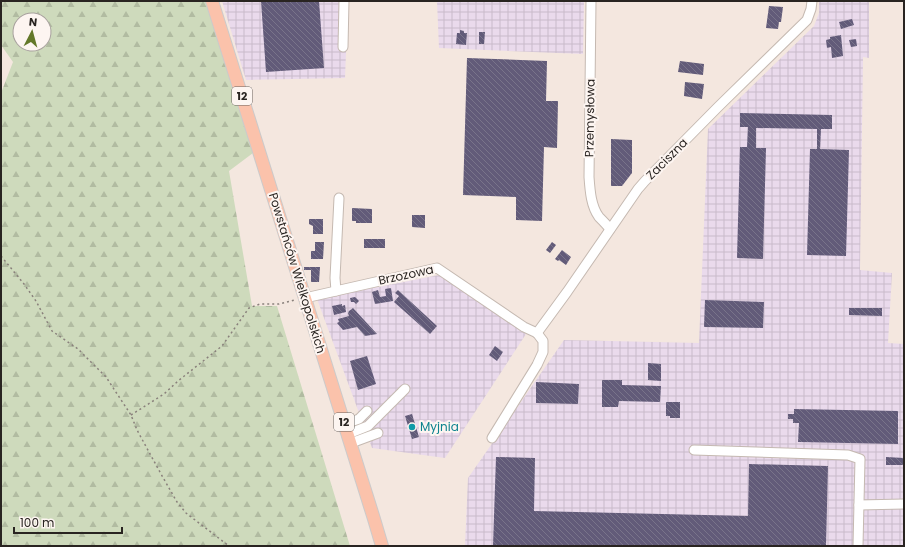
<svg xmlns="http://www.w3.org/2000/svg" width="905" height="547" font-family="Poppins,sans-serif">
<defs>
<pattern id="industrial-grid" width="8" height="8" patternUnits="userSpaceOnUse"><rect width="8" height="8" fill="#eadaec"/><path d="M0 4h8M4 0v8" fill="none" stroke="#c9bbca"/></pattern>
<pattern id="forest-firs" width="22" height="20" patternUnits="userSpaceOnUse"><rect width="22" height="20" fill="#cedabc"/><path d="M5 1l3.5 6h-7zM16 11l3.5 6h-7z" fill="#b1bba1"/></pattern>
<pattern id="building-back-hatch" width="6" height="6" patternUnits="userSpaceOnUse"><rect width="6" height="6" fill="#625b79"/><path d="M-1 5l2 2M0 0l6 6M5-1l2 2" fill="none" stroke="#79748a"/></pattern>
</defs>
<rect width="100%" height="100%" fill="#f4e7df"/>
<g fill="url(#industrial-grid)">
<polygon points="222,1 348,1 345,78 246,80"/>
<polygon points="437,1 584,1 583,54 439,48"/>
<polygon points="819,1 869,1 869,58 863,57 860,270 892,273 888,343 904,344 904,546 465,546 468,478 564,340 699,343 708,129 814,26 819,13"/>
<polygon points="439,275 526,334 445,458 372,448 317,299"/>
</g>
<path fill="url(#forest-firs)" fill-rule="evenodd" d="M1,1H206L253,153L229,171L252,306H277L350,546H1V93L13,62L1,45ZM20,20H44V44H20Z"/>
<g fill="url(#building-back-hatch)">
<polygon points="261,1 319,1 324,68 266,72"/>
<polygon points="769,6 783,7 781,22 779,22 778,29 766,28"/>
<polygon points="852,19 854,25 841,29 839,22"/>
<polygon points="460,30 464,31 464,33 467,33 466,45 456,44 457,33 460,33"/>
<polygon points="479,32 485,32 484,44 479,44"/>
<polygon points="841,35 843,56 832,58 831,47 827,48 826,40 830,39 830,37"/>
<polygon points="856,39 857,46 851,47 849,40"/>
<polygon points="467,58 547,61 546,101 558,101 557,148 544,147 542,221 516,220 516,197 463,195"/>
<polygon points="680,61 704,64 703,75 678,72"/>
<polygon points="685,82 704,84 702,99 684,96"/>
<polygon points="740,113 832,115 832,129 821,129 820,149 849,150 846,256 807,255 810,149 817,149 817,129 756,128 756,148 766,148 763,259 737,258 740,147 747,147 748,127 740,127"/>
<polygon points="611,139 632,140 632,173 622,186 611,186"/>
<polygon points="352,208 372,209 372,223 356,223 356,221 352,221"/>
<polygon points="412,215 425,215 425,228 412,227"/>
<polygon points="309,219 323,219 323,234 313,234 313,226 309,224"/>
<rect x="364" y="239" width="21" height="9"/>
<polygon points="315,242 324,242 323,259 311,259 311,251 315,251"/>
<polygon points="552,242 556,245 550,253 546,250"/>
<polygon points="562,250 571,257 566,265 559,260 558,261 555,259"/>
<polygon points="304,267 320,267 319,282 311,282 311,270 304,270"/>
<polygon points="391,288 393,301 375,304 372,292 378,290 380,297 386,296 385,289"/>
<polygon points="398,290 437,326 430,334 394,302 399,296 395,293"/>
<polygon points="355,297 359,301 356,304 354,302 351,302 350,298"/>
<polygon points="705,300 764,302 763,328 704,327"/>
<polygon points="342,304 342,306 345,305 346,312 334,315 332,306"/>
<polygon points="353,308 377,334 365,336 357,327 343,330 337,323 339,322 338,319 349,316 348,313 349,311"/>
<polygon points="849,308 882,308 882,316 849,315"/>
<polygon points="495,346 503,352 497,361 489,355"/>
<polygon points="367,356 376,384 358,390 350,361"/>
<polygon points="648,363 661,364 661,381 648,380"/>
<polygon points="602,380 622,380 622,385 661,386 660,402 619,401 618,407 602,407"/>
<polygon points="536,382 579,384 578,404 536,403"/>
<polygon points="666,402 680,402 680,418 670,418 670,416 666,416"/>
<polygon points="794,409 898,411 898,444 798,442 799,423 793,423 793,419 788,419 788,414 794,414"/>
<polygon points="412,414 419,437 412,439 405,416"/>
<polygon points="496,457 535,458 534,511 748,516 749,464 828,466 826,546 493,546"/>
<polygon points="886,457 904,458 904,465 886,465"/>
</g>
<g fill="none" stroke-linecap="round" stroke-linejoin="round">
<defs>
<g id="minor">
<path d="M591,1L589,177C590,191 591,206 599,217C603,221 607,225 610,229"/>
<polyline points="343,47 344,1"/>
<polyline points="336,291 335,278 339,198"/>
<polyline points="305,298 437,268 524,327 537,333"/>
<polyline points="537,333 567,292 638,189 645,181 718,107 807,20 811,9 812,1"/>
<polyline points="345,424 359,419 367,411"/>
<polyline points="348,434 368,426 405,389"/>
<polyline points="492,438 537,365 543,352 543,341 537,333"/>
<polyline points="351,443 378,433"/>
<polyline points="694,450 848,455 860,459 858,546"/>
<polyline points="859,505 904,504"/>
</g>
<polyline id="major" points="212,1 374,519 382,546"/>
</defs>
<use href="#minor" stroke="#c5b9b1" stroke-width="11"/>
<use href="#major" stroke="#cccaca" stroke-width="14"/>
<g stroke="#89807b" stroke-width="1.5" stroke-dasharray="2 3" stroke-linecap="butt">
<polyline points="1,256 24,284 36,301 52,331 78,349 106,377 131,415 137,430 161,474 177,502 186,513 229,546"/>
<polyline points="131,415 164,394 178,381 222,346 249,308 260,304 279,304 295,300"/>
</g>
<use href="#minor" stroke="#fff" stroke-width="9"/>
<use href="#major" stroke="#fbc2ab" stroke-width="12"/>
</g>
<circle fill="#0f9aa8" stroke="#fdf5f1" stroke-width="1.5" cx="412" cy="427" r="4"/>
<g text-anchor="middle" stroke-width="4" stroke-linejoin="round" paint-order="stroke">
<g fill="#fdf5f1" stroke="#69635f" stroke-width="1">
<rect x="232" y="87" width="20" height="18" rx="3"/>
<rect x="334" y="413" width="20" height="18" rx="3"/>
</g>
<g font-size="11" font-weight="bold" fill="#292421">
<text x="242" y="100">12</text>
<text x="344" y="426">12</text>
</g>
<g font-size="12" fill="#292421" stroke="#fdf5f1">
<text transform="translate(590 118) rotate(-89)" y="4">Przemysłowa</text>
<text transform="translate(667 159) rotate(-45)" y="4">Zaciszna</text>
<text transform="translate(297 273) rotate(73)" y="4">Powstańców Wielkopolskich</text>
<text transform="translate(406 275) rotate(-12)" y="4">Brzozowa</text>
</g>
<g font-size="12" fill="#0d838f" stroke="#fdf5f1" text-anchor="start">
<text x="420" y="431">Myjnia</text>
</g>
</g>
<rect width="905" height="547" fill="none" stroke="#292421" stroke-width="4"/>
<g transform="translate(32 32) rotate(6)"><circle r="19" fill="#fdf5f1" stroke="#a8a19e"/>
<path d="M0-3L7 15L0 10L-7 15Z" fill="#637829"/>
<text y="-6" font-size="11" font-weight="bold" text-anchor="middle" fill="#292421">N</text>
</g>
<path d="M14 527v6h108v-6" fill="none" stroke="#292421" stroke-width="2"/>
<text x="20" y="527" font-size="12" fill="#292421" stroke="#fdf5f1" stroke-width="3" paint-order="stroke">100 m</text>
</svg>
